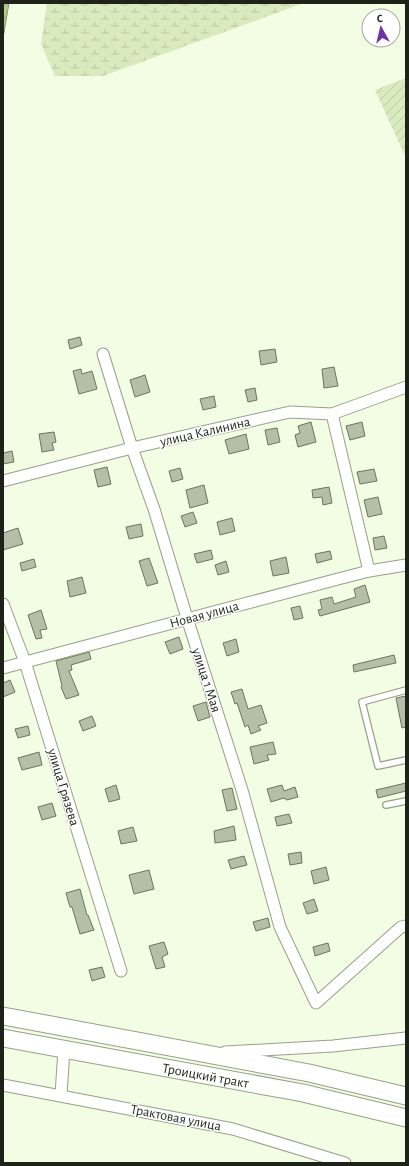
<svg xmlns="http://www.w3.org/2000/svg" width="409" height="1166" font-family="'Alegreya Sans',sans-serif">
<defs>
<pattern id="wetland-marsh" width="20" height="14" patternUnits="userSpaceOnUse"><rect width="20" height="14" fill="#daeabf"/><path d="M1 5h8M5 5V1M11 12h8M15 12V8" fill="none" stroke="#bbc8a4"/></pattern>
<pattern id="garden-furrows" width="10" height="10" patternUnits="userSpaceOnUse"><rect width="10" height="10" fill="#daeabf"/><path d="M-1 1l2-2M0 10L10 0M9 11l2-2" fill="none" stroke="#bbc8a4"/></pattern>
<pattern id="water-ripples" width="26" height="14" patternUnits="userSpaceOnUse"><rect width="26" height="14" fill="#b4ca8d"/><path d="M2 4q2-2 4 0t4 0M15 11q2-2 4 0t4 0" fill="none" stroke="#9aad79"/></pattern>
</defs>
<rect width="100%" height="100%" fill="#f3fde4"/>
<polygon fill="url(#wetland-marsh)" points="47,3 304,3 103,76 55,76 41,44"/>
<polygon fill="url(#garden-furrows)" points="406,78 406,158 375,90"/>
<polygon fill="url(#water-ripples)" stroke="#87986a" points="3,3 9,3 3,38"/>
<g fill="#b5bea6" stroke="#6c745e">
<polygon points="80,337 82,345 70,349 68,340"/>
<polygon points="275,349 277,362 261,365 259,351"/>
<polygon points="334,367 338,386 324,388 322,369"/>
<polygon points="81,369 82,374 92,371 97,389 79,394 73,371"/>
<polygon points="145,375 150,392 135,397 130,380"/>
<polygon points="255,388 257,400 248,402 245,390"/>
<polygon points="214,396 216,407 203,410 200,399"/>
<polygon points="311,422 316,442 298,447 295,435 300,433 298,426"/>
<polygon points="362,422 365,436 350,440 346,426"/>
<polygon points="277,428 280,442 268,445 265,430"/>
<polygon points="54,432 56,442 52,443 54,450 42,452 39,434"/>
<polygon points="246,434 249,449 229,454 225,440"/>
<polygon points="12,451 14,462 3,464 3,453"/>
<polygon points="107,467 111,484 98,487 94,470"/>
<polygon points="180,468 183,479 172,482 169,471"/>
<polygon points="374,469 377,481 360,484 357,472"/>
<polygon points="204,485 208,503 190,508 186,490"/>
<polygon points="329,487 332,503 323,505 322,497 313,498 312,490"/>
<polygon points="378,497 382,514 368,517 364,500"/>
<polygon points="193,512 197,523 185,527 181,516"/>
<polygon points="232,518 235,531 220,535 217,522"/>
<polygon points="141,524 143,536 129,539 126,527"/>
<polygon points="18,528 23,544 3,550 3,533"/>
<polygon points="384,536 387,548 375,550 373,538"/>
<polygon points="211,550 213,559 197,563 194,554"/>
<polygon points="330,551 332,559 317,563 315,554"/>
<polygon points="286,557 289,573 273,576 270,561"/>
<polygon points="149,558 158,583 147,586 139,561"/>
<polygon points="34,559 36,567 22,571 20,563"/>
<polygon points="226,561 229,572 218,575 215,565"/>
<polygon points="82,577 86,593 70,597 67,581"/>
<polygon points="365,585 370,602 320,616 318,610 322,609 320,600 332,597 334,604 356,597 354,589"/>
<polygon points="300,606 303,618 294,620 291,608"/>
<polygon points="41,610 47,629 40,630 42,638 36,639 28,615"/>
<polygon points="179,637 183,649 170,654 165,642"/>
<polygon points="236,639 239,652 227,656 223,643"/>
<polygon points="89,652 91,659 71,665 72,670 69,671 79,695 66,699 61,687 62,686 56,661"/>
<polygon points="394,655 396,663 354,672 353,665"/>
<polygon points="10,680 15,692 3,697 3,683"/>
<polygon points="242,689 248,709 261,705 267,723 258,726 261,730 251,734 248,725 245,727 237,703 235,704 231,692"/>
<polygon points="406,696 406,727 402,728 396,698"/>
<polygon points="206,702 210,717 198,721 193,706"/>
<polygon points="92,716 96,726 83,731 79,721"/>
<polygon points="28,726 30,735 18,738 15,729"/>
<polygon points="273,742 276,754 267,755 269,760 254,764 250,747"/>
<polygon points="39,752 42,765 22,770 18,758"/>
<polygon points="406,783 406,791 378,798 376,790"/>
<polygon points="116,785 120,799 109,802 105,789"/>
<polygon points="282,785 284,791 295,787 298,797 287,800 284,798 271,802 267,789"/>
<polygon points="232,788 237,809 227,811 222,790"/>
<polygon points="52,803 56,816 42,820 38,807"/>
<polygon points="289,814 292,823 277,826 275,817"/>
<polygon points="234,826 236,840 215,843 214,831"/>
<polygon points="133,827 137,841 121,844 118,831"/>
<polygon points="301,852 302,863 290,865 288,854"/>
<polygon points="244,856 247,865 231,869 228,860"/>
<polygon points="326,867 329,880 314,884 311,871"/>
<polygon points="149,870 154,889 134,894 129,875"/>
<polygon points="80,889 87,915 88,915 94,930 80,934 72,907 70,907 66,893"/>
<polygon points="314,899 318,911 307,914 303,903"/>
<polygon points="268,918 270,927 256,931 253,922"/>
<polygon points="164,942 168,954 162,957 165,967 156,969 149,946"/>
<polygon points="328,943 330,951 315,956 313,947"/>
<polygon points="102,967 105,977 92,981 89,970"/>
</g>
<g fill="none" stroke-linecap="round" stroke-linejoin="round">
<defs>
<g id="lane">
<polyline points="406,690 362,702 378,766 406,760"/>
<polyline points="386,805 406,801"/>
</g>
<g id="street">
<polyline points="103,354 132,448 154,509 187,618 242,790 280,927 316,1003 401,927 406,926"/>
<polyline points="332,414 369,571"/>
<polyline points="3,481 132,448 290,412 332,414 406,387"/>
<polyline points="3,604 25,662 121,971"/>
<polyline points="3,668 338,579 369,571 406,565"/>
<polyline points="225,1052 333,1046 406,1038"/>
<polyline points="3,1085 233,1129 345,1163"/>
<polyline points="61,1095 64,1049"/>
</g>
<g id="primary">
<polyline points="3,1016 309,1073 406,1096"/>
<path id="s1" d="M3,1038L303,1093L406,1118"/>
</g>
</defs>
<use href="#lane" stroke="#97a089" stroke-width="8"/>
<use href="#street" stroke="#97a089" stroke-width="13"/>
<use href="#primary" stroke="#97a089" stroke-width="19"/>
<use href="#lane" stroke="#fff" stroke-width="5.5"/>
<use href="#street" stroke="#fff" stroke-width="11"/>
<use href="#primary" stroke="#fff" stroke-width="17"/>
</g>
<g text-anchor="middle" stroke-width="3" stroke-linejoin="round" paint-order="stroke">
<g font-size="14" fill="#1e2219" stroke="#fff">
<text transform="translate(205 431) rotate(-13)" y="5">улица Калинина</text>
<text transform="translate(204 614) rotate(-15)" y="5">Новая улица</text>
<text transform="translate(207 680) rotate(72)" y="5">улица 1 Мая</text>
<text transform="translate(64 787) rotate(73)" y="5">улица Грязева</text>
<text dy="5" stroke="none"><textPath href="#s1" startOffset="206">Троицкий тракт</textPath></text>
<text transform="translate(176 1117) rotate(11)" y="5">Трактовая улица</text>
</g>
</g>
<rect width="409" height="1166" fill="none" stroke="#1e2219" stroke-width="8"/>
<g transform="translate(381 28) rotate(352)"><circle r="19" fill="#ffffff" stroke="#a5a7a3"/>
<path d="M0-3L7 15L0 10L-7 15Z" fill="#6f32a7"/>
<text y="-6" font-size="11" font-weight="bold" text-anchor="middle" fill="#1e2219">С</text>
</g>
</svg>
